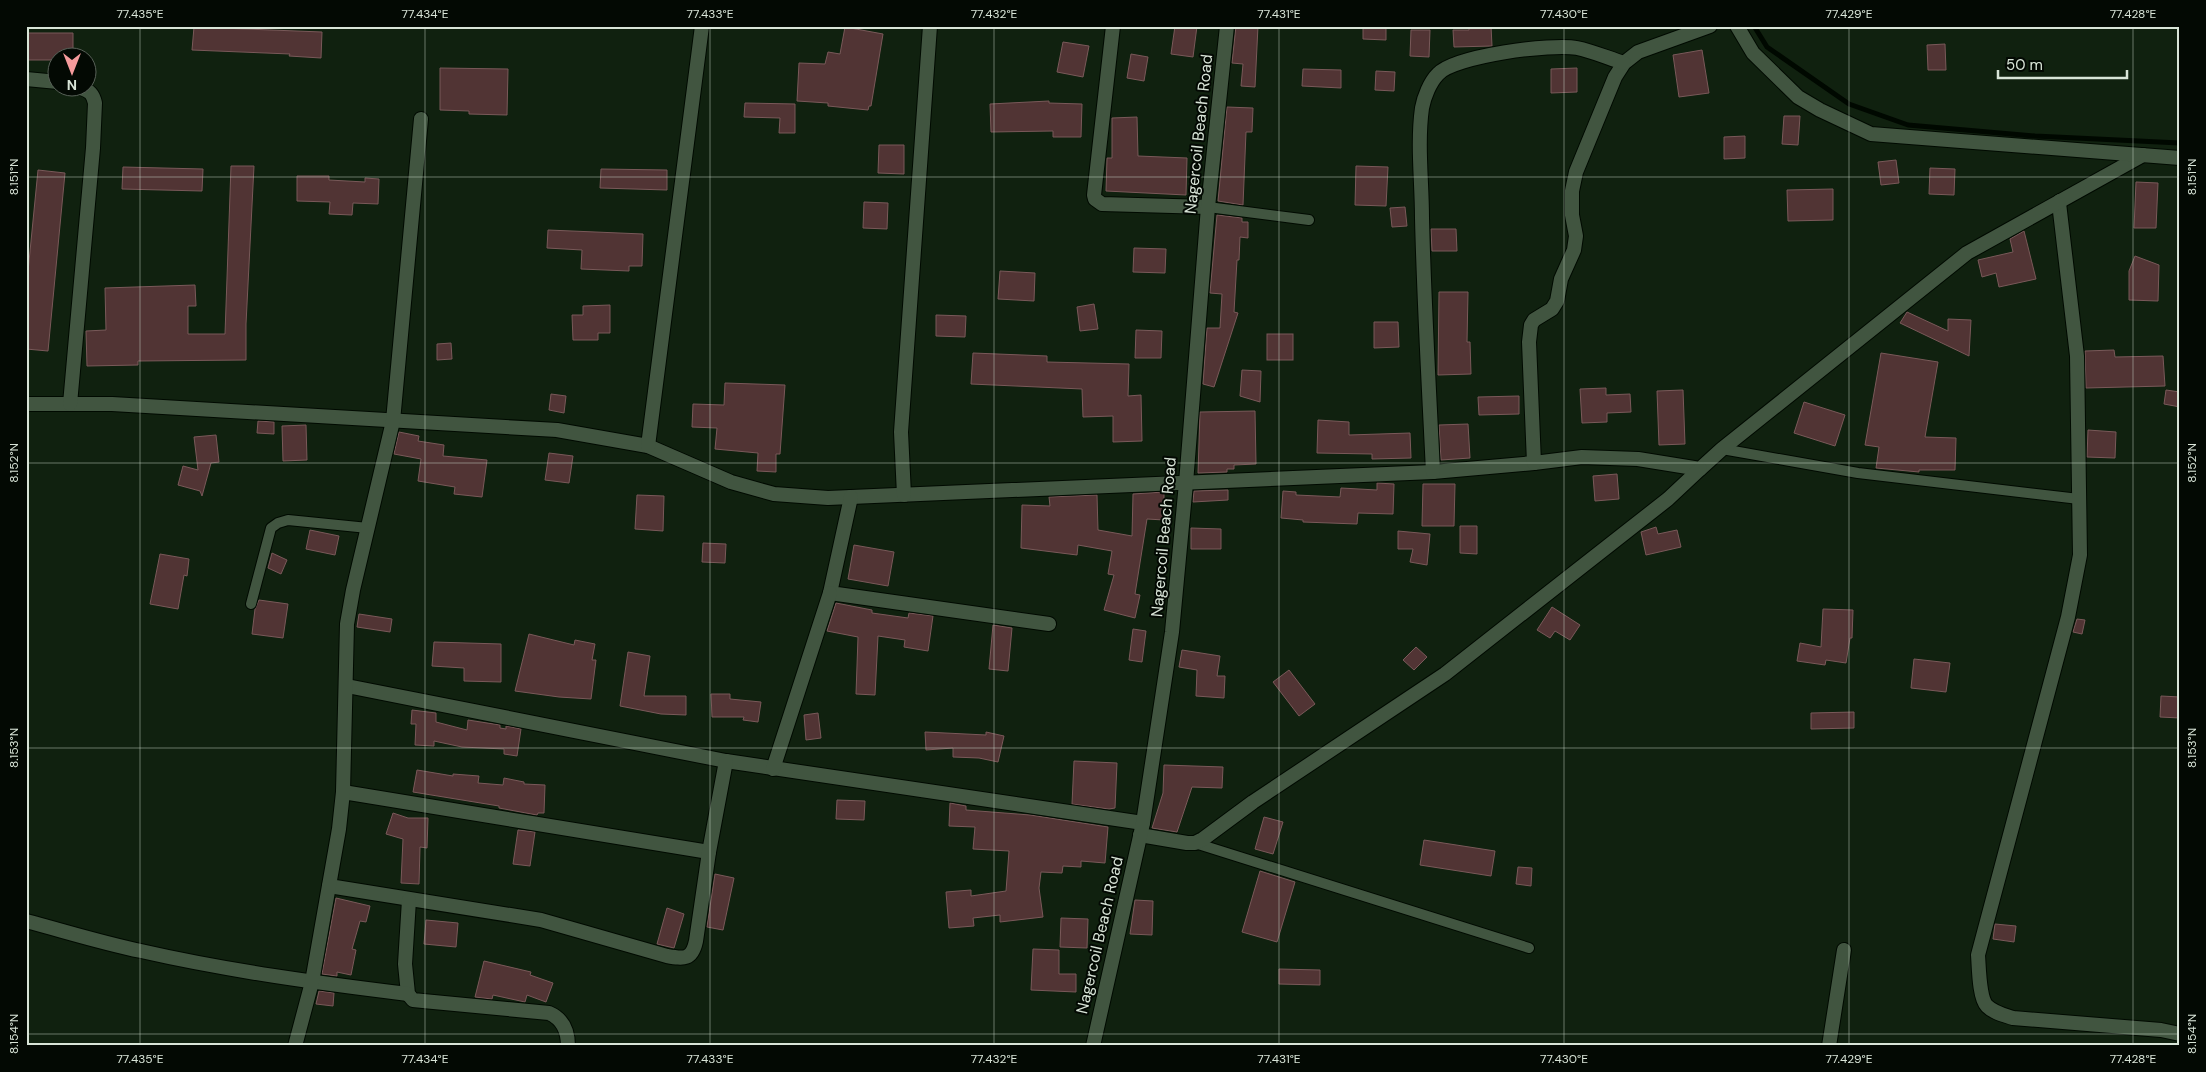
<svg xmlns="http://www.w3.org/2000/svg" width="2206" height="1072" font-family="'DM Sans',sans-serif">
<rect width="100%" height="100%" fill="#10210f"/>
<g fill="none" stroke-linecap="round" stroke-linejoin="round">
<polyline stroke="#000800" stroke-width="5" points="1754,26 1767,47 1849,104 1908,125 2035,136 2180,143"/>
</g>
<g fill="#513434" stroke="#795959">
<polygon points="1175,26 1197,26 1193,57 1171,54"/>
<polygon points="1236,26 1258,26 1255,87 1241,86 1243,64 1232,63"/>
<polygon points="1363,26 1386,26 1386,40 1363,39"/>
<polygon points="1469,26 1491,26 1492,46 1454,47 1453,30 1469,30"/>
<polygon points="194,27 322,32 321,58 289,56 290,54 192,50"/>
<polygon points="845,27 883,34 871,106 869,106 868,110 828,106 828,103 797,101 799,63 825,64 828,52 840,54"/>
<polygon points="1411,30 1430,30 1429,57 1410,56"/>
<polygon points="26,33 73,33 73,58 58,58 58,60 26,60"/>
<polygon points="1063,42 1089,46 1083,77 1057,72"/>
<polygon points="1945,44 1946,70 1928,70 1927,45"/>
<polygon points="1702,50 1709,93 1679,97 1673,55"/>
<polygon points="1131,54 1148,57 1144,81 1127,78"/>
<polygon points="440,68 508,69 507,115 469,114 469,111 440,110"/>
<polygon points="1577,68 1577,92 1551,93 1551,69"/>
<polygon points="1303,69 1341,70 1341,88 1302,86"/>
<polygon points="1376,71 1395,72 1394,91 1375,90"/>
<polygon points="1049,101 1049,103 1082,104 1081,137 1053,137 1053,131 991,132 990,104"/>
<polygon points="745,103 795,104 795,133 779,133 780,118 744,117"/>
<polygon points="1227,107 1253,108 1252,132 1246,132 1243,205 1218,201"/>
<polygon points="1784,116 1800,116 1798,145 1782,144"/>
<polygon points="1137,117 1138,156 1187,158 1186,195 1106,191 1107,158 1112,158 1112,118"/>
<polygon points="1745,136 1745,158 1724,159 1724,137"/>
<polygon points="879,145 904,145 904,174 878,173"/>
<polygon points="1896,160 1899,183 1881,185 1878,162"/>
<polygon points="231,166 254,166 246,324 246,360 138,361 138,365 87,366 86,331 106,330 105,288 195,285 196,306 188,306 188,334 225,334"/>
<polygon points="1356,166 1388,167 1386,206 1355,205"/>
<polygon points="123,167 203,169 202,191 122,189"/>
<polygon points="1930,168 1955,169 1954,195 1929,194"/>
<polygon points="601,169 667,170 667,190 600,188"/>
<polygon points="38,170 65,173 48,351 26,349 26,292"/>
<polygon points="297,176 329,176 329,180 365,182 365,178 379,179 378,204 353,203 352,215 329,214 330,202 297,201"/>
<polygon points="2136,182 2158,183 2156,228 2134,228"/>
<polygon points="1833,189 1833,220 1788,221 1787,190"/>
<polygon points="864,202 888,203 887,229 863,228"/>
<polygon points="1405,207 1407,226 1392,227 1390,208"/>
<polygon points="1217,215 1242,218 1242,222 1248,222 1248,238 1240,237 1239,260 1237,260 1234,312 1238,313 1214,387 1203,384 1207,328 1220,328 1222,294 1210,293"/>
<polygon points="1431,229 1456,229 1457,251 1432,251"/>
<polygon points="548,230 643,234 642,266 629,266 629,271 581,269 582,250 547,248"/>
<polygon points="2024,231 2036,279 1999,287 1996,273 1982,277 1978,260 2013,252 2010,239"/>
<polygon points="1134,248 1166,249 1165,273 1133,272"/>
<polygon points="2135,256 2159,265 2158,301 2129,300 2129,271"/>
<polygon points="1000,271 1035,273 1034,301 998,299"/>
<polygon points="1439,292 1468,292 1467,342 1470,342 1471,374 1438,375"/>
<polygon points="1094,304 1098,329 1080,331 1077,307"/>
<polygon points="610,305 610,333 598,333 598,340 573,340 572,315 583,315 583,306"/>
<polygon points="1907,312 1948,331 1948,319 1971,320 1969,356 1900,323"/>
<polygon points="936,315 966,316 965,337 936,336"/>
<polygon points="1374,322 1398,322 1399,347 1374,348"/>
<polygon points="1136,330 1162,331 1161,358 1135,358"/>
<rect x="1267" y="334" width="26" height="26"/>
<polygon points="451,343 452,359 437,360 437,344"/>
<polygon points="2114,350 2115,357 2163,356 2165,386 2086,388 2085,351"/>
<polygon points="973,353 1047,356 1047,362 1129,364 1128,396 1141,395 1142,441 1113,442 1113,416 1083,417 1082,389 971,384"/>
<polygon points="1881,353 1938,362 1925,437 1956,438 1955,470 1919,470 1919,472 1876,468 1879,447 1865,445"/>
<polygon points="1242,370 1261,371 1260,402 1240,396"/>
<polygon points="725,383 785,385 780,454 776,454 776,472 757,471 758,453 715,449 717,428 692,427 693,404 724,405"/>
<polygon points="1606,388 1606,395 1630,394 1631,412 1607,413 1607,422 1582,423 1580,389"/>
<polygon points="1683,390 1685,444 1659,445 1657,391"/>
<polygon points="2166,390 2180,392 2180,407 2164,404"/>
<polygon points="551,394 566,396 564,413 549,410"/>
<polygon points="1519,396 1519,414 1479,415 1478,397"/>
<polygon points="1804,402 1845,415 1835,446 1794,433"/>
<polygon points="1255,411 1256,464 1234,465 1234,469 1227,469 1227,472 1198,473 1200,412"/>
<polygon points="1318,420 1349,422 1349,435 1410,433 1411,458 1372,459 1372,454 1317,453"/>
<polygon points="258,421 274,422 274,434 257,433"/>
<polygon points="1468,424 1470,458 1441,460 1439,425"/>
<polygon points="306,425 307,460 283,461 282,426"/>
<polygon points="2088,430 2116,432 2115,458 2087,457"/>
<polygon points="399,432 419,436 418,441 444,445 443,456 487,460 482,497 454,494 455,487 418,481 421,459 394,454"/>
<polygon points="216,435 219,462 211,463 202,496 200,491 178,485 183,466 198,470 194,437"/>
<polygon points="549,453 573,456 569,483 545,480"/>
<polygon points="1617,474 1619,499 1595,501 1593,476"/>
<polygon points="1377,483 1394,484 1393,514 1358,513 1357,524 1303,522 1303,520 1281,518 1283,491 1296,492 1296,495 1340,497 1341,488 1377,490"/>
<polygon points="1423,484 1455,484 1454,526 1422,526"/>
<polygon points="1228,490 1228,500 1193,502 1194,491"/>
<polygon points="1164,492 1164,520 1147,519 1135,594 1140,595 1135,618 1104,610 1114,575 1108,574 1112,551 1078,545 1077,555 1021,548 1022,505 1050,506 1049,497 1097,495 1098,530 1132,536 1133,494"/>
<polygon points="637,495 664,496 663,531 635,529"/>
<polygon points="1460,526 1477,526 1477,554 1460,553"/>
<polygon points="1656,527 1658,534 1677,530 1681,547 1646,555 1641,532"/>
<polygon points="1191,528 1221,529 1221,549 1191,549"/>
<polygon points="310,530 339,536 335,555 306,549"/>
<polygon points="1398,531 1430,534 1427,565 1410,562 1413,549 1398,549"/>
<polygon points="703,543 726,544 725,563 702,562"/>
<polygon points="854,545 894,552 888,586 848,579"/>
<polygon points="272,553 287,560 281,574 268,568"/>
<polygon points="160,554 189,559 187,576 184,575 178,609 150,604"/>
<polygon points="259,600 288,604 283,638 252,634 255,609"/>
<polygon points="836,603 872,610 872,613 908,618 909,613 933,616 928,651 904,647 905,640 878,636 875,695 856,694 858,637 827,631"/>
<polygon points="1552,607 1580,625 1570,640 1555,631 1550,638 1537,630"/>
<polygon points="1823,609 1853,610 1852,638 1850,638 1846,663 1826,660 1825,665 1797,661 1800,643 1821,647"/>
<polygon points="359,614 392,619 390,632 357,627"/>
<polygon points="2077,619 2085,620 2082,634 2073,632"/>
<polygon points="993,625 1012,628 1008,671 989,669"/>
<polygon points="1133,629 1146,631 1142,662 1129,660"/>
<polygon points="529,634 574,645 575,640 595,644 592,660 596,660 591,699 559,697 515,691"/>
<polygon points="434,642 501,644 501,682 464,681 464,668 432,666"/>
<polygon points="1416,647 1427,657 1414,670 1403,660"/>
<polygon points="1182,650 1220,656 1217,676 1225,676 1224,698 1196,696 1197,670 1179,667"/>
<polygon points="628,652 650,656 644,696 686,696 686,715 661,714 620,706"/>
<polygon points="1914,659 1950,663 1946,692 1911,688"/>
<polygon points="1289,670 1315,704 1299,716 1273,682"/>
<polygon points="711,694 730,694 730,699 761,702 758,722 743,720 744,717 712,717"/>
<polygon points="2161,696 2180,697 2180,718 2160,717"/>
<polygon points="412,710 436,713 436,722 467,730 468,720 500,725 500,728 506,729 506,726 521,729 517,756 504,754 504,749 462,747 434,741 434,746 415,745 416,724 411,724"/>
<polygon points="1854,712 1854,728 1811,729 1811,713"/>
<polygon points="818,713 821,738 806,740 804,715"/>
<polygon points="925,732 986,735 986,732 1004,736 998,762 979,758 953,757 953,748 926,750"/>
<polygon points="1074,761 1117,763 1115,808 1109,809 1072,804"/>
<polygon points="1164,765 1223,767 1222,788 1192,787 1177,832 1152,828 1163,793"/>
<polygon points="417,770 453,776 453,774 479,776 478,783 503,785 504,778 524,782 524,784 545,785 544,813 538,813 537,815 499,808 499,806 413,792"/>
<polygon points="837,800 865,801 864,820 836,819"/>
<polygon points="950,803 966,806 966,810 1030,815 1108,827 1105,863 1081,861 1081,867 1063,866 1062,873 1041,872 1039,888 1043,917 1000,922 1000,915 973,918 974,926 949,928 946,892 971,890 971,896 1006,891 1009,851 973,849 975,827 949,826"/>
<polygon points="393,813 408,818 428,818 427,848 420,847 419,884 401,883 403,839 386,834"/>
<polygon points="1264,817 1283,822 1273,854 1255,849"/>
<polygon points="518,830 535,832 530,866 513,864"/>
<polygon points="1424,840 1495,851 1491,876 1420,865"/>
<polygon points="1518,867 1532,868 1531,886 1516,884"/>
<polygon points="1260,871 1295,882 1277,942 1242,932"/>
<polygon points="715,874 734,878 723,930 707,927"/>
<polygon points="336,898 370,906 366,922 360,921 352,949 356,950 351,975 337,972 337,976 322,974"/>
<polygon points="1135,900 1153,901 1152,935 1130,934"/>
<polygon points="667,908 684,914 674,948 657,944"/>
<polygon points="1061,918 1088,919 1087,948 1060,947"/>
<polygon points="426,920 458,923 456,947 424,944"/>
<polygon points="1995,924 2016,926 2014,942 1993,939"/>
<polygon points="1033,949 1059,950 1059,974 1076,974 1076,992 1031,990"/>
<polygon points="484,961 531,972 530,975 553,983 546,1002 527,995 525,1002 493,995 492,999 475,997"/>
<polygon points="1279,969 1320,970 1320,985 1279,984"/>
<polygon points="319,991 334,993 333,1006 316,1004"/>
</g>
<g fill="none" stroke-linecap="round" stroke-linejoin="round">
<defs>
<g id="service">
<polyline points="1208,207 1309,220"/>
<polyline points="1722,449 1858,473 2079,499"/>
<polyline points="251,604 271,528 278,523 288,520 368,528"/>
<polyline points="1195,843 1529,948"/>
</g>
<g id="minor">
<polyline points="1113,26 1094,195 1095,199 1102,204 1208,207"/>
<polyline points="26,79 58,82"/>
<path d="M2060,201L2059,203L2077,356L2080,555L2068,617L1978,955C1979,967 1979,998 1987,1006C1994,1013 2004,1015 2013,1018L2161,1030L2180,1034"/>
<polyline points="26,404 112,404 557,430 648,446 731,482 774,494 828,498 1433,472 1534,463 1582,457 1638,459 1700,469 1722,449 1967,253 2143,155"/>
<path d="M70,404L93,148L95,103C93,94 90,91 81,88"/>
<polyline points="648,446 702,26"/>
<polyline points="1534,463 1529,342 1531,325 1534,320 1552,309 1557,301 1561,279 1574,250 1576,236 1572,215 1572,191 1576,172 1615,77 1624,63 1638,52 1710,26"/>
<path d="M1433,472C1429,387 1424,303 1422,218C1422,182 1417,144 1422,108C1424,97 1430,82 1438,74C1454,56 1552,43 1577,48C1592,51 1608,58 1624,63"/>
<polyline points="904,495 901,432 930,26"/>
<polyline points="851,497 830,593 1049,624"/>
<polyline points="347,686 726,761 1143,823"/>
<polyline points="773,769 830,593"/>
<polyline points="343,792 709,852"/>
<polyline points="1140,835 1187,843 1195,843 1203,839 1253,802 1445,674 1668,499 1700,469"/>
<path d="M329,886L541,920L667,956C684,959 692,960 696,941L709,852L726,761"/>
<path d="M409,900L405,964L408,994L413,1000L423,1001L549,1013C563,1019 568,1031 568,1046"/>
<path d="M26,921C64,931 102,943 141,951C229,971 318,983 408,994"/>
<polyline points="295,1046 312,982 339,829 343,792 347,624 353,590 393,421 421,119"/>
<polyline points="1829,1046 1844,950"/>
</g>
<polyline id="tertiary" points="1737,26 1753,53 1798,97 1820,110 1871,134 2180,158"/>
<polyline id="secondary" points="1093,1046 1143,823 1172,632 1186,483 1208,207 1227,26"/>
</defs>
<use href="#service" stroke="#000a00" stroke-width="12"/>
<use href="#minor" stroke="#000a00" stroke-width="16"/>
<use href="#tertiary" stroke="#000a00" stroke-width="16"/>
<use href="#secondary" stroke="#000a00" stroke-width="16"/>
<use href="#service" stroke="#415540" stroke-width="10"/>
<use href="#minor" stroke="#415540" stroke-width="14"/>
<use href="#tertiary" stroke="#415540" stroke-width="14"/>
<use href="#secondary" stroke="#415540" stroke-width="14"/>
</g>
<path fill="none" stroke="#d8e4d7" stroke-width="1" stroke-opacity="0.45" d="M140,26V1046M425,26V1046M710,26V1046M994,26V1046M1279,26V1046M1564,26V1046M1849,26V1046M2133,26V1046M26,177H2180M26,463H2180M26,748H2180M26,1034H2180"/>
<g text-anchor="middle" stroke-width="4" stroke-linejoin="round" paint-order="stroke">
<g font-size="16" fill="#d8e4d7" stroke="#030903">
<text transform="translate(1198 134) rotate(-84)" y="6">Nagercoil Beach Road</text>
<text transform="translate(1163 537) rotate(-85)" y="6">Nagercoil Beach Road</text>
<text transform="translate(1099 935) rotate(-77)" y="6">Nagercoil Beach Road</text>
</g>
</g>
<rect width="2206" height="1072" fill="none" stroke="#030903" stroke-width="55"/>
<g transform="translate(72 72) rotate(180)"><circle r="24" fill="#030903" stroke="#586158"/>
<path d="M0-4L9 19L0 12L-9 19Z" fill="#f59b9c"/>
<text y="-8" font-size="14" font-weight="bold" text-anchor="middle" fill="#d8e4d7">N</text>
</g>
<path d="M1998 70v8h129v-8" fill="none" stroke="#d8e4d7" stroke-width="2.5"/>
<text x="2006" y="70" font-size="15" fill="#d8e4d7" stroke="#030903" stroke-width="4" paint-order="stroke">50 m</text>
<rect x="28" y="28" width="2150" height="1016" fill="none" stroke="#d8e4d7" stroke-width="2"/>
<g font-size="12" text-anchor="middle" fill="#d8e4d7">
<text x="140" y="18">77.435°E</text>
<text x="425" y="18">77.434°E</text>
<text x="710" y="18">77.433°E</text>
<text x="994" y="18">77.432°E</text>
<text x="1279" y="18">77.431°E</text>
<text x="1564" y="18">77.430°E</text>
<text x="1849" y="18">77.429°E</text>
<text x="2133" y="18">77.428°E</text>
<text transform="translate(2192 177) rotate(-90)" y="4">8.151°N</text>
<text transform="translate(14 177) rotate(-90)" y="4">8.151°N</text>
<text transform="translate(2192 463) rotate(-90)" y="4">8.152°N</text>
<text transform="translate(14 463) rotate(-90)" y="4">8.152°N</text>
<text transform="translate(2192 748) rotate(-90)" y="4">8.153°N</text>
<text transform="translate(14 748) rotate(-90)" y="4">8.153°N</text>
<text transform="translate(2192 1034) rotate(-90)" y="4">8.154°N</text>
<text transform="translate(14 1034) rotate(-90)" y="4">8.154°N</text>
<text x="140" y="1063">77.435°E</text>
<text x="425" y="1063">77.434°E</text>
<text x="710" y="1063">77.433°E</text>
<text x="994" y="1063">77.432°E</text>
<text x="1279" y="1063">77.431°E</text>
<text x="1564" y="1063">77.430°E</text>
<text x="1849" y="1063">77.429°E</text>
<text x="2133" y="1063">77.428°E</text>
</g>
</svg>
